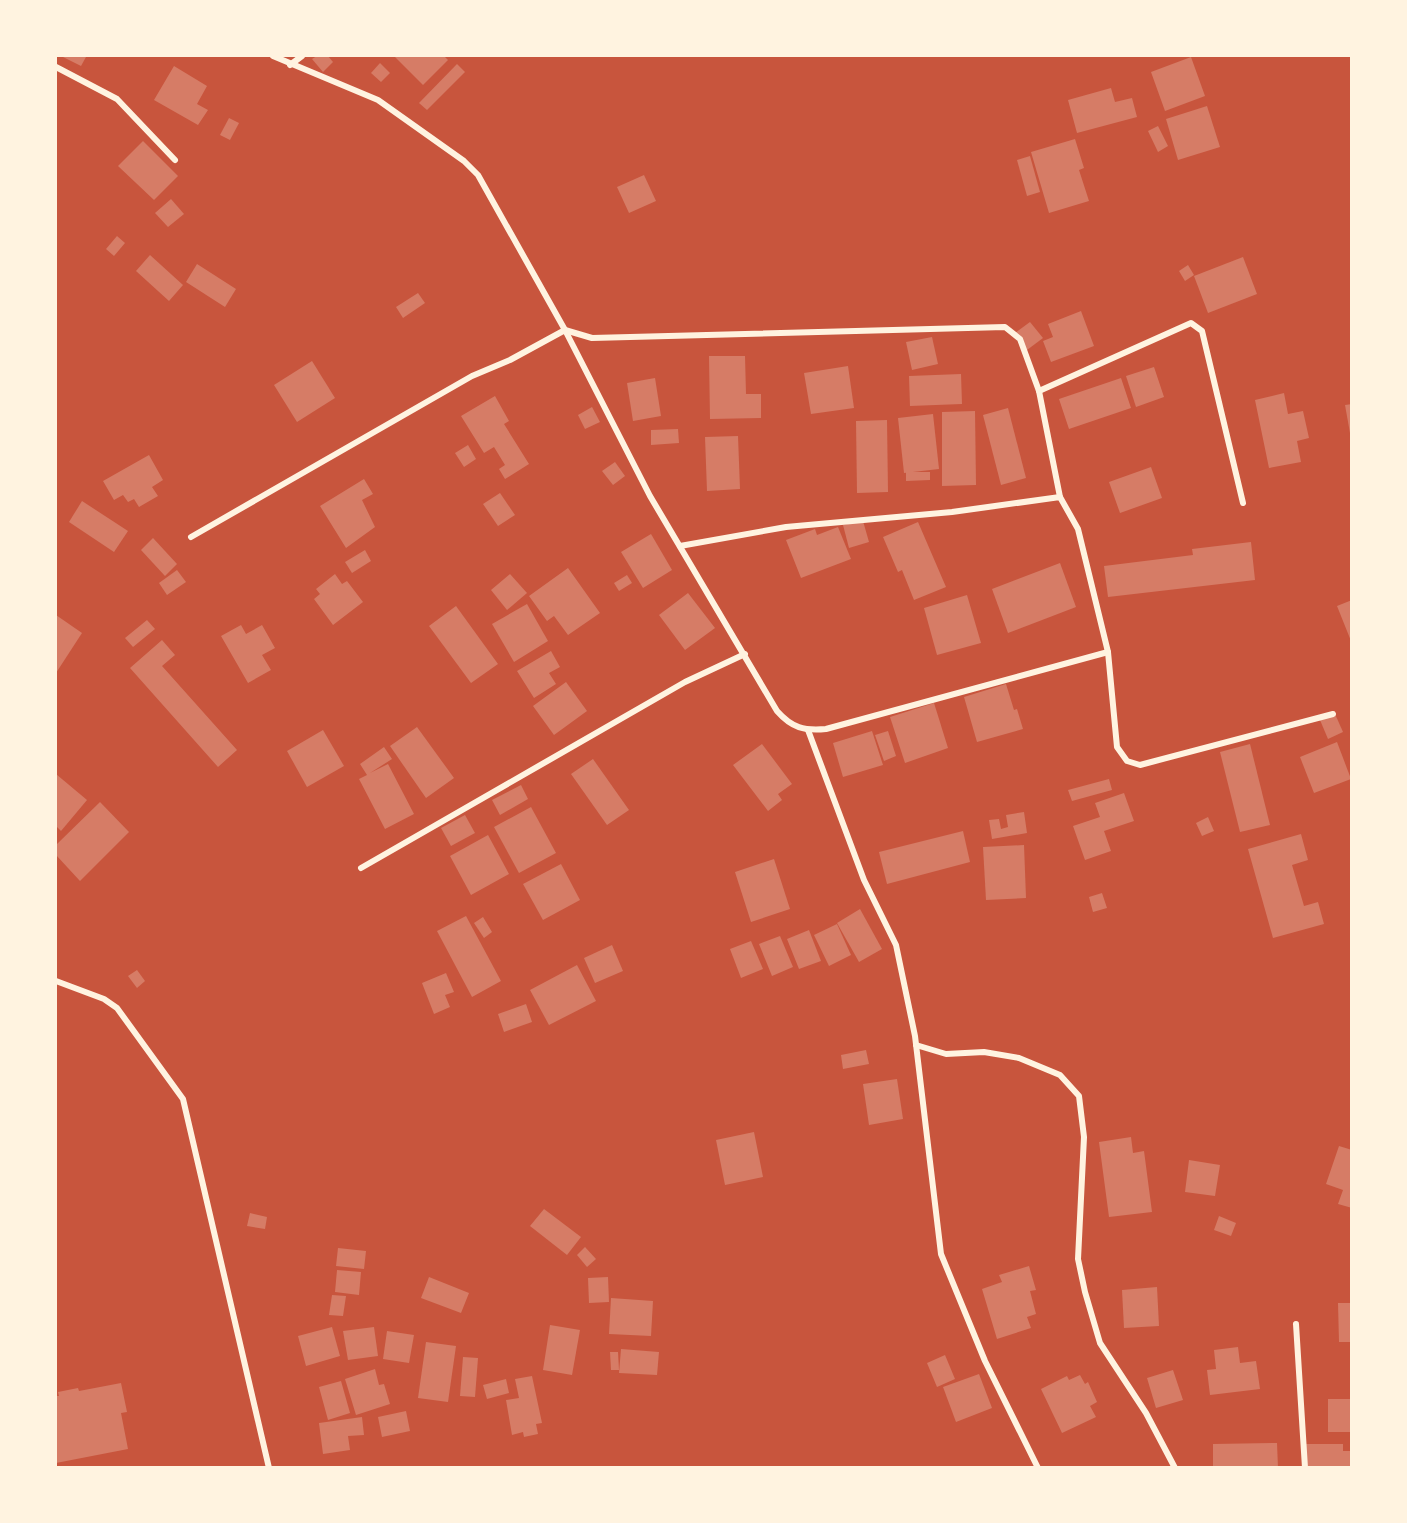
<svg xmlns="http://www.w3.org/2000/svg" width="1407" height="1523" font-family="Inter,sans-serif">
<rect width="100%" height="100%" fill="#c8553d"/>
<g fill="#d67c66">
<polygon points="61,56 84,56 86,57 81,66"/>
<polygon points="317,56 328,56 333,62 323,72 312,59"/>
<polygon points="394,56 444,56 448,60 423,85"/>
<polygon points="1191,57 1205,96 1165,111 1151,72"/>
<polygon points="380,63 390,73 381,82 371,73"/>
<polygon points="457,64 465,72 427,110 419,103"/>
<polygon points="174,66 207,86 197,104 208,110 198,125 154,100"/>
<polygon points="1111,88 1115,102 1132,98 1137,117 1077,133 1068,100"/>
<polygon points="1207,106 1220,147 1178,160 1166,119"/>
<polygon points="229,118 239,123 230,140 220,135"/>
<polygon points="1158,126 1168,146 1158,152 1148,131"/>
<polygon points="1075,139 1084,168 1079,170 1089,201 1049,213 1031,152"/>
<polygon points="143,141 178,176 154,200 118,166"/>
<polygon points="1030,156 1040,192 1027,196 1017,160"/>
<polygon points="644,175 656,201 629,213 617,187"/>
<polygon points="171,199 184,214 168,227 155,213"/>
<polygon points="117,236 125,243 114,256 106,249"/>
<polygon points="150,255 183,285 169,301 136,271"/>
<polygon points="1243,257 1257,294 1208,313 1194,276"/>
<polygon points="197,264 236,289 225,307 186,282"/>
<polygon points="1188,265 1194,275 1185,281 1179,271"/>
<polygon points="418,293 425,303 403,318 396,307"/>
<polygon points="1081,311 1094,346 1051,362 1043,341 1053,337 1048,324"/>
<polygon points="1030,322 1043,338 1027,350 1015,333"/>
<polygon points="932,337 938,364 912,370 906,342"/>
<polygon points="709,356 745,356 746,394 761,394 761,418 710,419"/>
<polygon points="312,361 335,398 297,422 274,385"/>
<polygon points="848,366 854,408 811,414 804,373"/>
<polygon points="1154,367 1164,397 1136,407 1126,376"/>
<polygon points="961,374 962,404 910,406 909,376"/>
<polygon points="655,378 661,416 633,421 627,383"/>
<polygon points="1121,378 1131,408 1069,429 1059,399"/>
<polygon points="1284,393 1288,414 1303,411 1309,438 1297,441 1301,462 1269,468 1255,400"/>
<polygon points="495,396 509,421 504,424 529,464 505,479 499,469 505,465 494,447 484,453 461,416"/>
<polygon points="1352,404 1352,433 1350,433 1345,405"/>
<polygon points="592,407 600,422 585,429 578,415"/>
<polygon points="1008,408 1026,478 1001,485 983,415"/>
<polygon points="975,411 976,485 942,486 942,412"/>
<polygon points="933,414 939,469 904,473 898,418"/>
<polygon points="887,420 888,492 857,493 856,421"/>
<polygon points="678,429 679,443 651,445 651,430"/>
<polygon points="738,436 740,489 707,491 705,437"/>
<polygon points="468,445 476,459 464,467 455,453"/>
<polygon points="149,455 163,480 152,487 158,496 139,507 134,499 128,502 123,495 114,500 103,481"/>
<polygon points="615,462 625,476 613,485 602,471"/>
<polygon points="1151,467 1162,498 1120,513 1109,482"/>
<polygon points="906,472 930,472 930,480 906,481"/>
<polygon points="364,479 373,494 362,500 375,527 346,548 320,506"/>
<polygon points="500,493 515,515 498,526 483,504"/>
<polygon points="82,501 128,531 114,552 69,522"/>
<polygon points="863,521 869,542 849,548 843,525"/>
<polygon points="918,522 946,587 914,600 902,570 898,572 883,537"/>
<polygon points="838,527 851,559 801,578 786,540 815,529 817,535"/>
<polygon points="651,534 672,570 643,588 621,552"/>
<polygon points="153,538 177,564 165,576 141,550"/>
<polygon points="1251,542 1255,580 1108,597 1104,566 1193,555 1192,549"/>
<polygon points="365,550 371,561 352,573 345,562"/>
<polygon points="1060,563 1076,607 1008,633 992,589"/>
<polygon points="568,568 600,613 568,635 554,616 547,621 529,596"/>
<polygon points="177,570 186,582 167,595 159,583"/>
<polygon points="335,574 342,584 347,581 363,602 333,625 314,599 320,594 316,589"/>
<polygon points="510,574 527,593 507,610 491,590"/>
<polygon points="627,575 632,583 619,591 614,583"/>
<polygon points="688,593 715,628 685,650 659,615"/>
<polygon points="967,595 981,643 937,655 924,608"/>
<polygon points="1352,600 1352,641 1351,641 1337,606"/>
<polygon points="527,604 548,641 514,662 492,624"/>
<polygon points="456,606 498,664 471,683 429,626"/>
<polygon points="56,615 82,633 56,673"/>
<polygon points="147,620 155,629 133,647 125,638"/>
<polygon points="241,625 246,634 262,625 275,648 262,655 271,670 248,683 221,636"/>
<polygon points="162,640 175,655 162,666 237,750 218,767 130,668"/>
<polygon points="551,651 560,667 549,673 556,684 534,698 517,671"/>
<polygon points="566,682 587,711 554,735 533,706"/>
<polygon points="1006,684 1014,710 1017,709 1023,729 977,742 964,697"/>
<polygon points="934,703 948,748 905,763 890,717"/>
<polygon points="1335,714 1343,732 1328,739 1320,720"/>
<polygon points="417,727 454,778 426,798 390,746"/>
<polygon points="323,730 344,766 307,787 287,751"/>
<polygon points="872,731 883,765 843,777 833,743"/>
<polygon points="888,731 896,756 884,761 875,735"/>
<polygon points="1337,742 1351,779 1314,793 1300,757"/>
<polygon points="762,744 792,784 778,794 782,800 768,811 733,765"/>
<polygon points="1250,744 1270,825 1240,832 1220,752"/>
<polygon points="384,747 392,759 370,773 388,764 414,814 385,829 359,779 367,775 360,764"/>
<polygon points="593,759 629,810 607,825 571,774"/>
<polygon points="56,774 87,800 61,831 56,826"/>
<polygon points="1109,779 1112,790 1072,801 1068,790"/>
<polygon points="521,785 528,799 500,815 492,800"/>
<polygon points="1124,793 1134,821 1104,831 1111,851 1085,860 1073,826 1100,817 1095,803"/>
<polygon points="100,802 129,832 80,881 56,855 56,845"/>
<polygon points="531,807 556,853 519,873 494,827"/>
<polygon points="1024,812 1027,833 992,839 989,820 999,819 1001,829 1008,827 1006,815"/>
<polygon points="465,815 475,833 451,846 441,828"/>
<polygon points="1208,817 1214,831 1202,836 1196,823"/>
<polygon points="963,831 970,862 887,884 879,852"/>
<polygon points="1301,834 1308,860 1292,865 1304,906 1318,902 1324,924 1273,938 1248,849"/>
<polygon points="488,835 509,874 471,895 450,856"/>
<polygon points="1024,845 1026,898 986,900 983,847"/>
<polygon points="774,859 790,909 751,922 735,872"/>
<polygon points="561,864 580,900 543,920 523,884"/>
<polygon points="1102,893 1107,908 1093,912 1089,897"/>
<polygon points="860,909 882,949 859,962 837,923"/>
<polygon points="466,916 501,981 472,997 437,931"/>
<polygon points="483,917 492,932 484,938 474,923"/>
<polygon points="837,924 851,955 829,966 814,935"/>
<polygon points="809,930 821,961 799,969 787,939"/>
<polygon points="780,936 793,967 772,976 759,944"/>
<polygon points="751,941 763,969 741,978 730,949"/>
<polygon points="612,945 623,971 595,983 584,958"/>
<polygon points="577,965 596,1001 549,1025 530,990"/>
<polygon points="137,970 145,981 137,988 128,976"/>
<polygon points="446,973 454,992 445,995 450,1007 434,1014 422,983"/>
<polygon points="526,1004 532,1022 504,1032 498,1014"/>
<polygon points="866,1050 869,1064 843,1069 841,1055"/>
<polygon points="897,1079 903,1119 869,1125 863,1084"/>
<polygon points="754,1132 763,1177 725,1185 716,1140"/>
<polygon points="1131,1137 1133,1153 1144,1151 1152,1212 1109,1217 1099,1142"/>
<polygon points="1339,1146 1352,1150 1352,1208 1338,1204 1343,1190 1326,1184"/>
<polygon points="1189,1160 1220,1165 1215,1196 1185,1192"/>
<polygon points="544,1209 581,1237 567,1255 530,1226"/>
<polygon points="250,1213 267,1217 265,1229 247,1226"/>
<polygon points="1219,1216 1236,1223 1231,1236 1214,1230"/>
<polygon points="585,1247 596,1259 587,1267 577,1255"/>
<polygon points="338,1248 366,1251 364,1269 336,1266"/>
<polygon points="1029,1266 1036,1290 1030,1291 1036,1314 1027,1317 1031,1328 997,1339 982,1289 1002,1282 999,1275"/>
<polygon points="337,1270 361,1272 359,1295 335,1292"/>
<polygon points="429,1277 469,1293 461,1313 421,1298"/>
<polygon points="608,1277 609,1302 589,1303 588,1278"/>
<polygon points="1157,1287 1159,1326 1124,1328 1122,1290"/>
<polygon points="332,1295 346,1296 343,1316 329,1315"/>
<polygon points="611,1298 653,1301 651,1336 609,1334"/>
<polygon points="1338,1303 1352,1303 1352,1342 1339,1342"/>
<polygon points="550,1325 580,1330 572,1375 543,1370"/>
<polygon points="332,1327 340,1356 306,1366 298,1336"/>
<polygon points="374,1327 378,1356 348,1360 343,1331"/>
<polygon points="387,1331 414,1335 409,1363 383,1359"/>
<polygon points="426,1342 456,1346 448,1402 418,1398"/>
<polygon points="1238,1347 1240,1363 1256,1361 1260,1389 1210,1395 1207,1370 1216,1369 1214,1350"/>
<polygon points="621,1349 659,1352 657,1375 619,1373"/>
<polygon points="610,1352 618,1352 619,1370 611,1370"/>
<polygon points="945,1355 955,1379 937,1387 927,1363"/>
<polygon points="463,1357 478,1358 475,1397 460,1396"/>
<polygon points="375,1369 379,1385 384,1384 390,1404 356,1415 345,1379"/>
<polygon points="1173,1370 1183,1400 1156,1408 1147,1378"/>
<polygon points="979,1374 992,1408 956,1422 943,1387"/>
<polygon points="1080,1375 1085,1384 1088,1382 1097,1402 1090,1406 1096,1417 1062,1433 1041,1389 1067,1376 1069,1380"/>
<polygon points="532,1376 542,1423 536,1424 538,1434 524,1437 523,1432 512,1435 506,1400 519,1398 515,1379"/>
<polygon points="506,1379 509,1393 487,1399 483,1385"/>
<polygon points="341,1381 350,1413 328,1420 319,1387"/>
<polygon points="121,1383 127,1412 121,1413 128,1449 56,1463 56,1396 59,1396 58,1392 78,1388 79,1391"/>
<rect x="1328" y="1399" width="24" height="33"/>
<polygon points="406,1411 410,1431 382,1437 378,1417"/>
<polygon points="362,1417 364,1435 348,1436 350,1450 323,1454 319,1423"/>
<polygon points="1277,1443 1278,1468 1213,1468 1213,1444"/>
<polygon points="1306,1444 1343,1444 1343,1451 1352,1451 1352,1468 1306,1468"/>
</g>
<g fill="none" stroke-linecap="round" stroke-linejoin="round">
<g stroke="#fff3e0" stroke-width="6">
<path d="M273,56L378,100L464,161L478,175L565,330L650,496L777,711C792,728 804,731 826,729L1108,652"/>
<polyline points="290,65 302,56"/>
<polyline points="56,67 117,99 175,160"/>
<polyline points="1039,391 1191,323 1202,331 1243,503"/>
<polyline points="191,537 472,376 510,360 565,330 592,338 1005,327 1020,339 1039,391 1060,497"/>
<polyline points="680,546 786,527 952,512 1060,497 1078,529 1108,652 1117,747 1127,761 1140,765 1333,714"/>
<polyline points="808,730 864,880 896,945 915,1036 941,1254 985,1361 1038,1468"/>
<polyline points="361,868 685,682 745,654"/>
<polyline points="56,981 104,999 117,1008 183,1099 269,1468"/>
<polyline points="916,1045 946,1054 984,1052 1019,1058 1060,1075 1079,1096 1084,1137 1078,1259 1085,1292 1100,1343 1146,1413 1175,1468"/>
<polyline points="1296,1324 1305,1468"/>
</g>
</g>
<rect width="1407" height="1523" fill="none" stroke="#fff3e0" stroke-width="114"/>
</svg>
